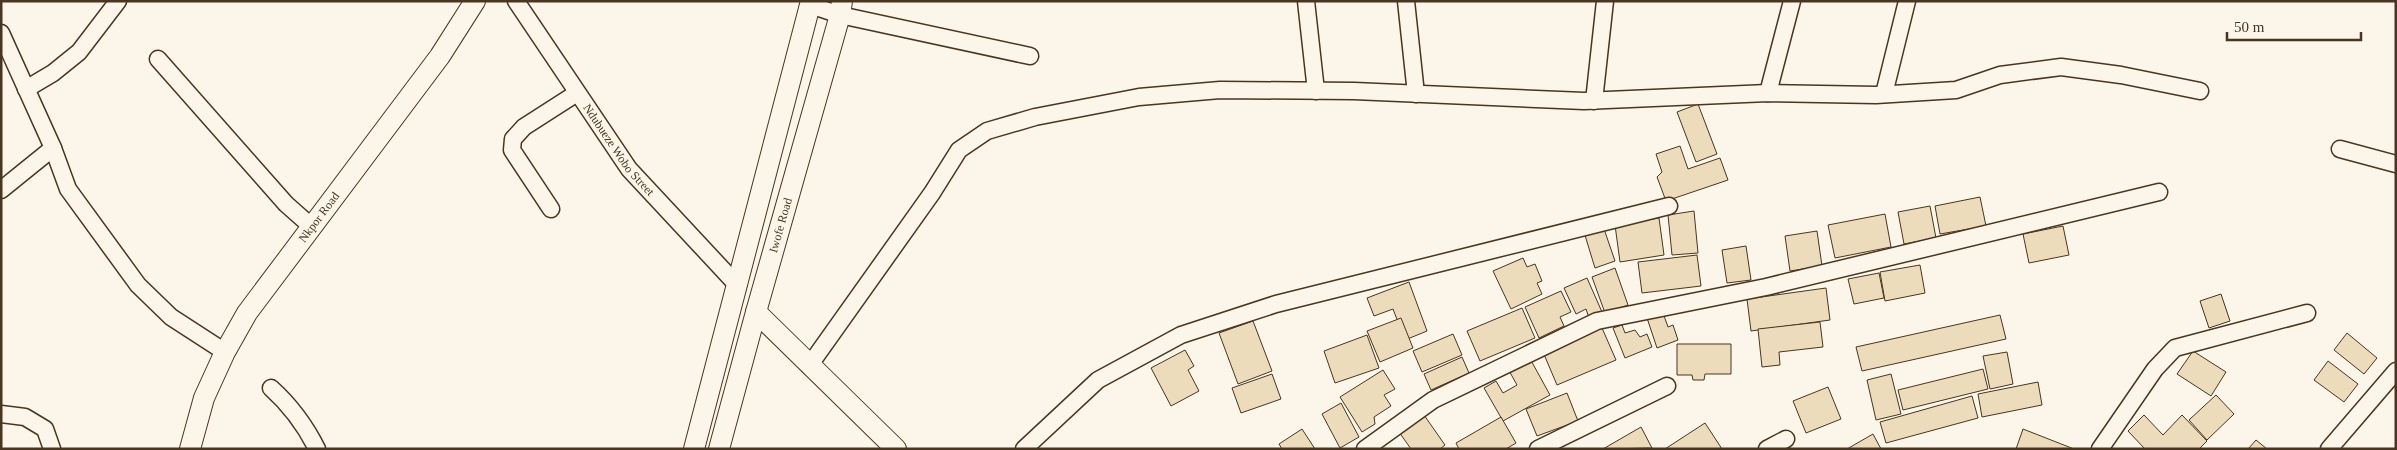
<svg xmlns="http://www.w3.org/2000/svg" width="2397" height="450" font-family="'Times New Roman',serif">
<rect width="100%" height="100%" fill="#fbf6e9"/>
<g fill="#ecdcbc" stroke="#4a3520">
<polygon points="1698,104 1717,154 1696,162 1677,112"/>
<polygon points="1680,146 1688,169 1720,158 1728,180 1666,201 1657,177 1662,172 1656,154"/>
<polygon points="1980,197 1986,226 1940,234 1935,206"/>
<polygon points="1930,206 1936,238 1904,244 1898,212"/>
<polygon points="1694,211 1698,253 1672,255 1668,215"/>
<polygon points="1885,214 1891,247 1835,258 1828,225"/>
<polygon points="1659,218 1664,255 1620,262 1615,225"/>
<polygon points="1603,226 1615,261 1595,268 1584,232"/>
<polygon points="2063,226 2069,255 2029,263 2023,234"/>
<polygon points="1817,231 1822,266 1790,271 1785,236"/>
<polygon points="1746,246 1751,280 1727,283 1722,250"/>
<polygon points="1697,255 1701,286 1642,293 1638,262"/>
<polygon points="1523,258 1527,267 1535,264 1542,281 1537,283 1542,294 1511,309 1493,271"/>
<polygon points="1920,265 1925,293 1885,301 1880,272"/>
<polygon points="1615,268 1628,305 1605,313 1592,277"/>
<polygon points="1879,273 1884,298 1854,304 1848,279"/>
<polygon points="1587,278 1602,312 1589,318 1586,309 1576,314 1564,288"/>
<polygon points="1409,282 1427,331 1405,340 1393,309 1374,316 1367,298"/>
<polygon points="1826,288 1830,320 1751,331 1747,299"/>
<polygon points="1561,291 1571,312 1560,317 1564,326 1539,338 1525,307"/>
<polygon points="2221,294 2230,321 2209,328 2200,301"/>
<polygon points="1522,308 1535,338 1480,361 1467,331"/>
<polygon points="1663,313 1668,327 1673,325 1678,340 1657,348 1647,318"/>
<polygon points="2000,315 2006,339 1862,371 1856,347"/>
<polygon points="1401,318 1413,348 1380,362 1367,331"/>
<polygon points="1253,321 1272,371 1238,384 1219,333"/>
<polygon points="1820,322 1823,347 1779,352 1780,365 1762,367 1758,329"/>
<polygon points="1622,325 1625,333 1635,330 1640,337 1647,334 1652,347 1625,358 1613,328"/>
<polygon points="1602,328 1616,360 1557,385 1543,352"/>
<polygon points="2347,333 2377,358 2364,374 2334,350"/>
<polygon points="1453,334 1462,355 1422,372 1413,351"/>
<polygon points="1367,335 1379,368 1335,383 1324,351"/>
<polygon points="1677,344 1731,344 1731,374 1705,374 1704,380 1693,380 1692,375 1677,375"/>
<polygon points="1185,350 1194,366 1188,370 1199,391 1171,406 1151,368"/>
<polygon points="2193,351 2226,372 2211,396 2177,374"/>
<polygon points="2007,352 2013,384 1990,389 1983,356"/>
<polygon points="1528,355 1550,395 1503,421 1484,388 1496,381 1503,393 1517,385 1507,367"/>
<polygon points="1462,357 1469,373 1431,390 1424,374"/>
<polygon points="2328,361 2358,384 2344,402 2314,380"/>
<polygon points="1983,369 1988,389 1903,410 1898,390"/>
<polygon points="1383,370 1395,389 1384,395 1391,406 1374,417 1375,424 1362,432 1340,397"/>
<polygon points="1272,374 1281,399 1241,413 1232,388"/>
<polygon points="1891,374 1901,414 1876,420 1867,380"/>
<polygon points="2038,382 2042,405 1982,417 1978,394"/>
<polygon points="1828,387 1841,419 1806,433 1793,401"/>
<polygon points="1567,393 1578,421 1537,436 1526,409"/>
<polygon points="2216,395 2234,414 2207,440 2189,420"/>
<polygon points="1972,396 1978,418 1886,443 1880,422"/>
<polygon points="1341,403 1359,437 1340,448 1322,414"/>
<polygon points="1424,415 1445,445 1440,449 1411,449 1399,432"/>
<polygon points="2144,415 2163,435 2182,415 2207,441 2199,449 2145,449 2128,431"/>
<polygon points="1501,417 1516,443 1506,449 1459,449 1456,443"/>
<polygon points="1705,423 1722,449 1665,449"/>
<polygon points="1641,427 1652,448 1603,449"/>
<polygon points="1302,429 1315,449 1282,449 1279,444"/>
<polygon points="2023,429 2074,449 2016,449"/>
<polygon points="1873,434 1881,449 1847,449"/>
<polygon points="2256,440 2267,449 2248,449"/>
</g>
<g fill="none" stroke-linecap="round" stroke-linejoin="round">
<defs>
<g id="minor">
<path id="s1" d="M516,1L629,169L738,286"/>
<polyline points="1306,1 1316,91"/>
<polyline points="1406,1 1416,94"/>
<polyline points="810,5 840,15 1030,56"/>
<polyline points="1,33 53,148 68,189 138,285 171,317 225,352"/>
<polyline points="158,59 286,204 312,227"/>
<polyline points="26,89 53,73 79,52 118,1"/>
<polyline points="1768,93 1792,1"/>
<polyline points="1884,94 1907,1"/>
<polyline points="1594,101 1605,1"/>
<polyline points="2340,149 2396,164"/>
<polyline points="1,190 53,148"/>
<polyline points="551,209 512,150 513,139 524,127 577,93"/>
<polyline points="809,366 932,193 959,150 987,131 1035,117 1139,97 1220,90 1354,91 1584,101 1768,93 1876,95 1956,90 2000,75 2061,67 2121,75 2200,91"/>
<path d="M271,388C291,406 305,425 317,449"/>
<polyline points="1,414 25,417 45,429 52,449"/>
<polyline points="1024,449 1098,380 1181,335 1276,304 1669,206"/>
<polyline points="1365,449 1433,400 1597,321 1766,287 2159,192"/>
<polyline points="1538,449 1667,386"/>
<polyline points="1767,449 1786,439"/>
<polyline points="2100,449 2155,369 2175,348 2307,313"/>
<polyline points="2329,449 2396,371"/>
</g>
<g id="tertiary">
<polyline points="756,312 896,449"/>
<path id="s2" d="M190,449L204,398L225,352L247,313L440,56L475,1"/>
<polyline points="694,449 811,1"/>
<path id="s3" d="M719,449L756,312L840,15L842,1"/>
</g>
</defs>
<use href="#minor" stroke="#4a3520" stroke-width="19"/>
<use href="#tertiary" stroke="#4a3520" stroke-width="22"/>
<use href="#minor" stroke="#fbf6e9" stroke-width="16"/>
<use href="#tertiary" stroke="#fbf6e9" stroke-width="20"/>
</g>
<g text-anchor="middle" stroke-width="4" stroke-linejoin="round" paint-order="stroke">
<g font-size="12" fill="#4a3520" stroke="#fbf6e9">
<text dy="4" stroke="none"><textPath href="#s1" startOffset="181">Ndubueze Wobo Street</textPath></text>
<text dy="4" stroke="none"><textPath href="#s2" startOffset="268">Nkpor Road</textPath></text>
<text dy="4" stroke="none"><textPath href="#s3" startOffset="232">Iwofe Road</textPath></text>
</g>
</g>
<rect width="2397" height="450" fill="none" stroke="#4a3520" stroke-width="5"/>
<path d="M2227 32v8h134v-8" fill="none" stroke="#4a3520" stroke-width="2.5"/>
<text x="2234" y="32" font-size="15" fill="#4a3520" stroke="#fbf6e9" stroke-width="4" paint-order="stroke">50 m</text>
</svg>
